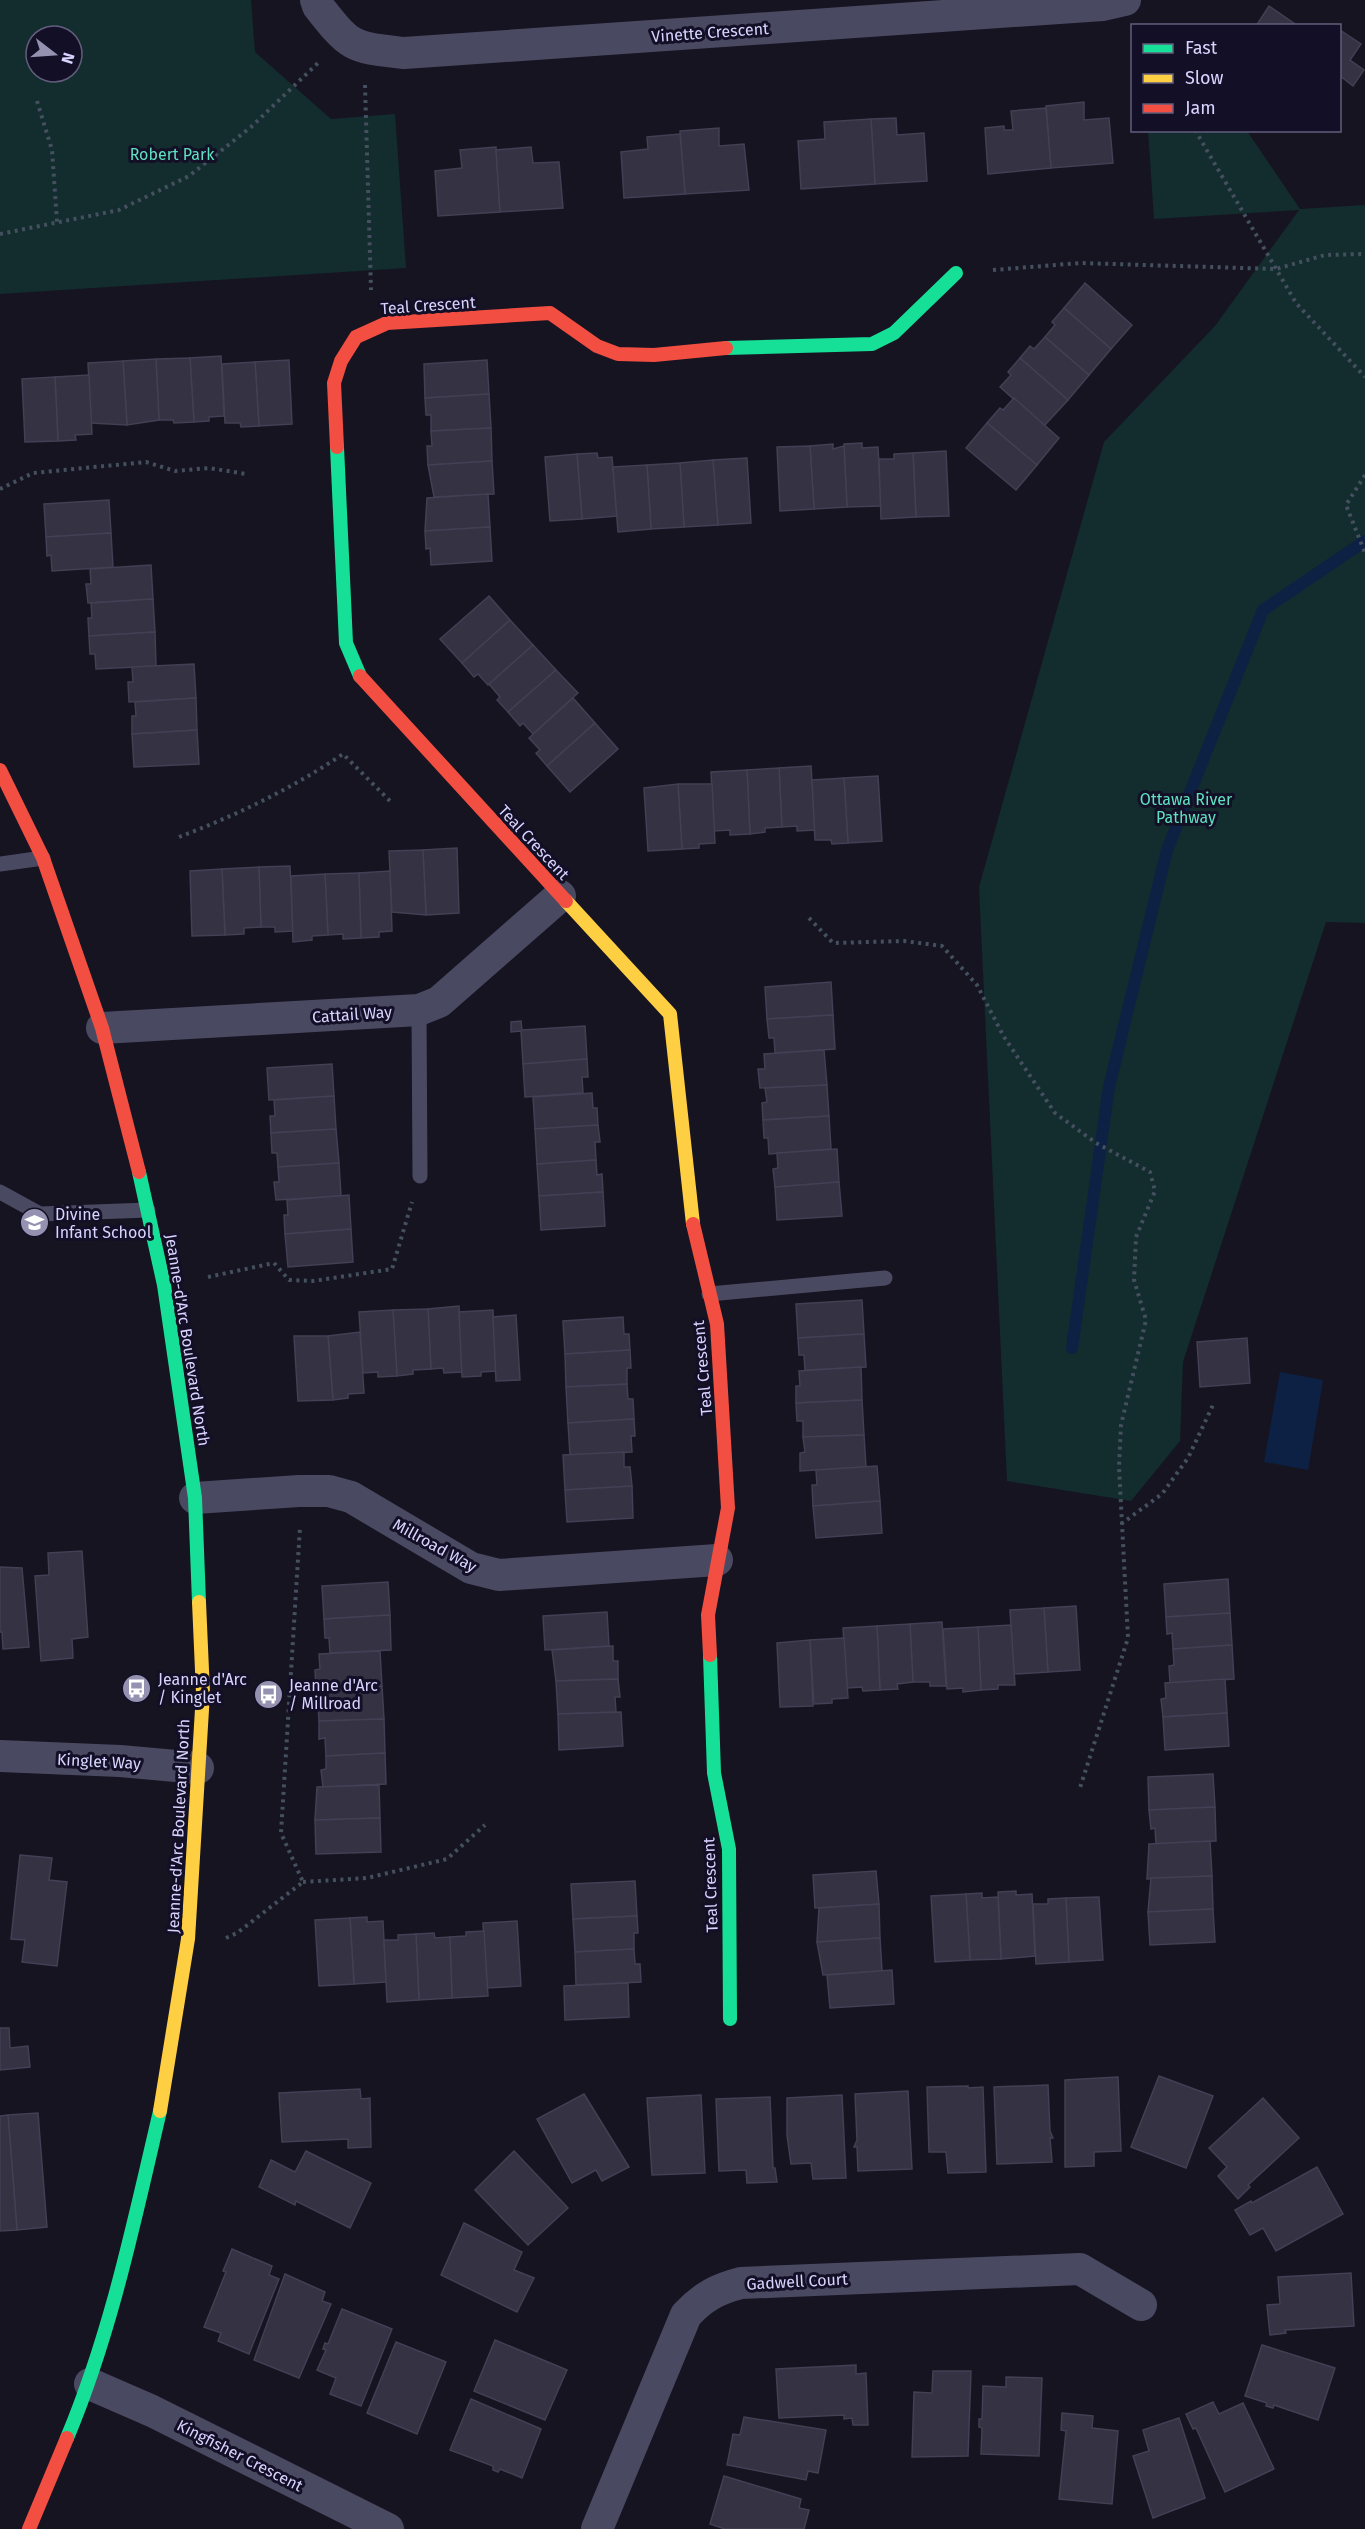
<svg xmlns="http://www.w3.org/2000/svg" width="1365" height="2529" font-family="'Fira Sans',sans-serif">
<rect width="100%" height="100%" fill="#161421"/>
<g fill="#132c2d" fill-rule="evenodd">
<path d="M0,0H251L255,52L331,119L395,114L406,268L0,294ZM36,36H72V72H36Z"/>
<polygon points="1148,131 1247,131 1300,209 1365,205 1365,923 1326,922 1183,1362 1180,1441 1131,1501 1007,1481 979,887 1104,442 1215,326 1299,210 1154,219"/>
</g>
<polygon fill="#0d2144" points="1280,1372 1323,1380 1308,1470 1264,1462"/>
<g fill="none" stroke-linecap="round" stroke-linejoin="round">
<polyline stroke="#0d2144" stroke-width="12" points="1072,1348 1109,1087 1167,850 1263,610 1365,541"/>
</g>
<g fill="#343243" stroke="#433f54" stroke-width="1.5">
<polygon points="1269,6 1298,26 1256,26"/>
<polygon points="1340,30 1361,44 1350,60 1364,70 1353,86 1340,76"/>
<polygon points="1084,102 1084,120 1109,118 1113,163 1051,168 1046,106"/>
<polygon points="1046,108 1051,168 988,174 985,128 1004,126 1004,130 1013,130 1011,111"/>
<polygon points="896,118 897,135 924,133 927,181 875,184 871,119"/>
<polygon points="871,119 875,184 801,189 798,141 825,139 824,122"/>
<polygon points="719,128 719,146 744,144 749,190 685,194 680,131"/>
<polygon points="680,134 685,194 624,198 621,152 648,149 647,137"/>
<polygon points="496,147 500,212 438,216 435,171 462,168 460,150"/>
<polygon points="531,147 533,163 559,162 563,208 500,212 496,150"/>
<polygon points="1085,283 1132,325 1111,349 1064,308"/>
<polygon points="1064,308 1111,349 1089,375 1045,337 1055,325 1052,322"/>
<polygon points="1045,337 1089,375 1068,400 1020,358 1030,346 1034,349"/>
<polygon points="221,356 224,416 209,417 209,421 194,422 190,358"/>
<polygon points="190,358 194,422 174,423 173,420 159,420 156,359"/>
<polygon points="1020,358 1068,400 1044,426 1000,387 1011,375 1008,372"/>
<polygon points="156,359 159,420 127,425 123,361"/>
<polygon points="289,360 292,424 259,426 255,362"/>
<polygon points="487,360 489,394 425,398 424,364"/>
<polygon points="123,361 127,425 91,423 88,363"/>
<polygon points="255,362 259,426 241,427 240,423 225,423 222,364"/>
<polygon points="89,375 92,434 75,435 76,440 58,441 55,377"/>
<polygon points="55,377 58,441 25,442 22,379"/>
<polygon points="489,394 491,428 431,431 431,415 426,415 425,398"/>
<polygon points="1014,398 1059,438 1037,465 987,423 1000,408 1003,410"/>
<polygon points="987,423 1037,465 1016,490 966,448"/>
<polygon points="491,428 492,461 428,465 427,446 432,446 431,431"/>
<polygon points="862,443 862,448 878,447 881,506 847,507 844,444"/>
<polygon points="833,444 833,449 844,446 847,507 814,509 810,446"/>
<polygon points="810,446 814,509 780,511 777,447"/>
<polygon points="946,451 949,516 916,517 913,453"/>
<polygon points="597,453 598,458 612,457 617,516 582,519 577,454"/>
<polygon points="913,453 916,517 881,519 879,459 894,459 894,454"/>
<polygon points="577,454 582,519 550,521 545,457"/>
<polygon points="747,458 751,523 718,525 713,460"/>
<polygon points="713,460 718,525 684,527 680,463"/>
<polygon points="492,461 494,494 434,497 428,465"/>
<polygon points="680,463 684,527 651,529 647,465"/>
<polygon points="647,465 651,529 618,532 613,467"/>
<polygon points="488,494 490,527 425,531 427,498"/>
<polygon points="109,500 111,533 46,537 44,504"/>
<polygon points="490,527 492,561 431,565 430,548 426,549 425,531"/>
<polygon points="111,533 113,567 52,571 51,555 47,556 46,537"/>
<polygon points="151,565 153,599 88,603 86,584 91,584 90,569"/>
<polygon points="489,596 510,620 462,663 440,639"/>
<polygon points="153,599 155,632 89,636 88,618 92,618 91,603"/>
<polygon points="510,620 533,645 488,685 478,674 474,677 462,663"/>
<polygon points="155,632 156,666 96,669 95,654 90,654 89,636"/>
<polygon points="533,645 556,670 508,712 497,700 500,697 489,684"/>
<polygon points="194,664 196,698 129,702 128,682 133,682 132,667"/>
<polygon points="556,670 578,693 533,734 523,723 520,726 508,712"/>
<polygon points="196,698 197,730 132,734 132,716 136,716 135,702"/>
<polygon points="573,698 595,723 547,766 536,753 540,750 529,738"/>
<polygon points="595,723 618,749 570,792 547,766"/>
<polygon points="197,730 199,764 134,767 132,734"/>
<polygon points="811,766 815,830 797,831 797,826 782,827 779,768"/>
<polygon points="779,768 782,827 765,828 765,832 750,834 747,770"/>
<polygon points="747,770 750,834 730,835 730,830 714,831 711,772"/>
<polygon points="878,776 882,841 848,843 844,778"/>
<polygon points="844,778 848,843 832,844 831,840 815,840 812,780"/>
<polygon points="678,784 712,784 715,843 699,844 699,848 682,849"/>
<polygon points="678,784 682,849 648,851 644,788"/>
<polygon points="457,848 459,913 426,915 423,850"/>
<polygon points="423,850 426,915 392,912 389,851"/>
<polygon points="290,866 293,931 275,932 275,927 261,927 259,867"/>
<polygon points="259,867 261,927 244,928 244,934 225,935 222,869"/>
<polygon points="222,869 225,935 192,936 190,871"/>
<polygon points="390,871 392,931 379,932 379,937 361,938 359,873"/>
<polygon points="359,873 361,938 343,939 343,934 328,935 325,874"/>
<polygon points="325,874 328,935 312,936 312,940 293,942 291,876"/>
<polygon points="831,982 833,1015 767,1019 765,987"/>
<polygon points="833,1015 835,1049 775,1053 774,1038 769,1038 767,1019"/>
<polygon points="521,1021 522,1030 585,1026 587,1059 523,1064 521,1031 511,1032 511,1022"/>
<polygon points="824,1050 827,1085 760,1088 758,1069 765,1069 764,1054"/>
<polygon points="587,1059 588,1077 582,1077 583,1093 525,1097 523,1064"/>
<polygon points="332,1064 334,1096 269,1100 267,1068"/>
<polygon points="827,1085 829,1116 763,1120 762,1103 767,1102 765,1088"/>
<polygon points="592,1093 593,1108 597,1108 598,1125 535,1129 533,1097"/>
<polygon points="334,1096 336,1129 271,1133 270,1116 275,1116 274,1100"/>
<polygon points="829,1116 831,1149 769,1154 768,1138 764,1138 763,1120"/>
<polygon points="598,1125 600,1142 595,1142 596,1160 537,1164 535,1129"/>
<polygon points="336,1129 339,1163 278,1167 277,1153 272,1153 271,1133"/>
<polygon points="837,1149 839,1182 775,1187 773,1169 778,1168 777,1153"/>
<polygon points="596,1160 597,1175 602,1174 603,1192 539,1196 537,1164"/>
<polygon points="339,1163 341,1196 276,1200 274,1182 279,1182 278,1167"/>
<polygon points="839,1182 842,1216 777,1220 775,1187"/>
<polygon points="603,1192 605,1226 541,1230 539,1196"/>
<polygon points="349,1195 351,1229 285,1234 284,1215 288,1215 287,1200"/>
<polygon points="351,1229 353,1262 288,1267 285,1234"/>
<polygon points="862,1300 864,1334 798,1338 796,1304"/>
<polygon points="459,1306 462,1372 444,1373 443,1368 431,1369 428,1309"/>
<polygon points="428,1309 431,1369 413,1370 413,1374 397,1376 393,1310"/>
<polygon points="393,1310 397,1376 378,1377 378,1372 363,1373 359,1312"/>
<polygon points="493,1310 496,1371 481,1372 481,1376 462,1377 459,1312"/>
<polygon points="516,1315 520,1380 496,1381 493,1317"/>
<polygon points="623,1317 624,1334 629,1334 630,1350 565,1354 563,1321"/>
<polygon points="360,1332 364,1393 348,1394 348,1398 333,1400 328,1336"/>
<polygon points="864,1334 866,1367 805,1370 804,1355 799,1355 798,1338"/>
<polygon points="294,1336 328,1336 333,1400 298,1401"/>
<polygon points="1247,1338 1250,1383 1200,1387 1197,1342"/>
<polygon points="630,1350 631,1368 627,1368 627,1384 566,1387 565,1354"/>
<polygon points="861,1367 862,1400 796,1403 796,1386 800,1386 799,1371"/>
<polygon points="627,1384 628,1399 633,1399 634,1419 568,1423 566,1387"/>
<polygon points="862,1400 864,1435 803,1437 803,1421 797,1421 796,1403"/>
<polygon points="634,1419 635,1436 631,1436 632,1452 570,1455 568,1423"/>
<polygon points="864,1435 866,1467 800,1471 800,1453 805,1452 803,1437"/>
<polygon points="624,1452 624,1467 630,1467 632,1486 565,1490 563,1455"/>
<polygon points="877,1466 880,1501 813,1506 812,1485 817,1485 816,1470"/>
<polygon points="632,1486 633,1518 567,1522 565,1490"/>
<polygon points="880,1501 882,1533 816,1538 813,1506"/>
<polygon points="82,1551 88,1637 72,1639 73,1658 41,1661 35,1576 49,1575 48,1553"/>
<polygon points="0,1567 22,1568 29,1647 3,1649 2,1632 0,1632"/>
<polygon points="1228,1579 1230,1613 1166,1617 1164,1584"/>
<polygon points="388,1582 390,1615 324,1619 322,1586"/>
<polygon points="1076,1606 1080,1670 1048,1672 1044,1608"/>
<polygon points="1044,1608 1048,1672 1014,1674 1010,1610"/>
<polygon points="607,1612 609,1646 545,1650 543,1616"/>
<polygon points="1230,1613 1232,1645 1173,1649 1172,1633 1167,1634 1166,1617"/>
<polygon points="390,1615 391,1650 330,1653 329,1638 325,1638 324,1619"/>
<polygon points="942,1622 946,1686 930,1686 930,1682 913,1682 910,1624"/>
<polygon points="910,1624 913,1682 897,1684 898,1689 880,1690 877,1626"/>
<polygon points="1011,1625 1015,1685 998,1685 998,1689 981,1690 978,1627"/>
<polygon points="877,1626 880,1690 863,1691 862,1687 847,1688 843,1628"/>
<polygon points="978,1627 981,1690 963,1692 963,1688 947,1689 943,1629"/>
<polygon points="844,1638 848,1698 832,1699 832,1703 814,1704 810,1640"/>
<polygon points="810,1640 813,1706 780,1707 777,1643"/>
<polygon points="1232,1645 1234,1679 1170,1683 1169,1666 1174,1665 1173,1649"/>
<polygon points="613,1646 613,1661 618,1661 618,1679 556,1681 552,1650"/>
<polygon points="380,1651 382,1686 316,1689 315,1670 320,1669 319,1654"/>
<polygon points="618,1679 620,1697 615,1697 616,1712 558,1714 556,1681"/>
<polygon points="1225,1679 1227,1713 1163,1717 1161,1699 1166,1698 1165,1683"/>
<polygon points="382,1686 384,1719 319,1721 318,1703 322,1703 321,1689"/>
<polygon points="621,1712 623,1746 559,1750 558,1714"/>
<polygon points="1227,1713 1229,1746 1165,1750 1163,1717"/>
<polygon points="384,1719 385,1753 326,1756 325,1738 319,1739 319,1721"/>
<polygon points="385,1753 386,1784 323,1787 321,1770 326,1769 326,1756"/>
<polygon points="1213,1774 1215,1807 1149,1810 1148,1777"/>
<polygon points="379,1785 380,1818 315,1820 317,1787"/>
<polygon points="1215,1807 1216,1841 1156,1844 1155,1828 1151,1829 1149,1810"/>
<polygon points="380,1818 381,1852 316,1854 315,1820"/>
<polygon points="1210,1841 1212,1876 1147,1879 1149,1844"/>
<polygon points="20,1855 52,1858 49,1880 67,1882 57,1966 22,1962 25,1940 11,1939"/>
<polygon points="876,1871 879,1904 815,1908 813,1875"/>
<polygon points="1212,1876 1213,1909 1148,1912 1151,1878"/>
<polygon points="635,1881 637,1916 573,1919 571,1884"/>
<polygon points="1016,1891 1016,1895 1032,1894 1035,1956 1001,1959 998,1892"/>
<polygon points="982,1893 982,1898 998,1897 1001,1959 970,1960 966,1894"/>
<polygon points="966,1894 970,1960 935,1962 931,1896"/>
<polygon points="1099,1897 1103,1960 1069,1962 1066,1898"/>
<polygon points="1066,1898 1069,1962 1036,1964 1033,1904 1048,1904 1048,1899"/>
<polygon points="879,1904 880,1938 817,1942 819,1908"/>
<polygon points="1213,1909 1215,1942 1150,1945 1148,1912"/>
<polygon points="637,1916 638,1933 634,1933 634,1949 575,1952 573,1919"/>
<polygon points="367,1917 367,1922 383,1921 386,1982 354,1984 350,1918"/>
<polygon points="350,1918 354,1984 319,1986 315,1920"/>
<polygon points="517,1921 521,1986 487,1988 483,1923"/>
<polygon points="484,1931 488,1996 452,1998 450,1937 466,1936 466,1932"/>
<polygon points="434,1933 435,1938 450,1937 452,1998 419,2000 416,1934"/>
<polygon points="416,1934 419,2000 387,2002 384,1940 398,1940 398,1935"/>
<polygon points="880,1938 882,1971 823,1975 817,1942"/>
<polygon points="634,1949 635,1964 640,1964 641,1982 576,1985 575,1952"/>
<polygon points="892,1970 894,2004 830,2008 827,1975"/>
<polygon points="628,1983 629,2017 565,2020 564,1986"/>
<polygon points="0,2028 9,2028 10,2048 28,2046 30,2067 0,2070"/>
<polygon points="1159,2076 1213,2096 1186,2168 1131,2147"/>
<polygon points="1118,2077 1121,2151 1094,2152 1094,2166 1065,2167 1065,2080"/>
<polygon points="1048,2085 1050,2131 1053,2138 1050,2138 1052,2162 997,2164 994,2087"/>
<polygon points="968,2086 968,2088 983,2087 986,2172 948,2173 946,2152 929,2152 927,2087"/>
<polygon points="360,2089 361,2099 370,2098 371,2147 348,2148 348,2139 282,2142 279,2093"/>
<polygon points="908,2091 912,2169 858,2171 857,2147 854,2147 857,2140 855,2094"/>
<polygon points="584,2094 629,2167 602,2181 596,2170 572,2183 537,2119"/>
<polygon points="701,2095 705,2173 652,2175 647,2098"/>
<polygon points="842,2095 846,2178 813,2179 811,2163 791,2164 787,2135 787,2098"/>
<polygon points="770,2097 773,2168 775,2168 777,2182 747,2183 746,2170 719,2171 716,2099"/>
<polygon points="1263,2098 1299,2138 1248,2185 1250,2187 1238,2199 1218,2176 1227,2167 1209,2148"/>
<polygon points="38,2113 47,2227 17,2230 8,2115"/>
<polygon points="8,2115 17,2230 0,2231 0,2116"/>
<polygon points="306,2151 371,2183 350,2228 296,2201 295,2205 259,2187 271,2160 295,2172"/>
<polygon points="514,2151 568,2208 528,2245 475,2190"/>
<polygon points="1317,2167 1343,2214 1276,2251 1263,2228 1250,2235 1235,2210 1251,2201 1252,2203"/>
<polygon points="464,2223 522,2252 514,2270 534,2278 517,2312 441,2275"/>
<polygon points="232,2249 272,2266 269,2275 279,2279 249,2354 218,2341 221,2333 204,2327 226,2272 223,2271"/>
<polygon points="1351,2273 1354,2326 1285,2330 1286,2333 1270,2335 1267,2305 1280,2304 1278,2277"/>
<polygon points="285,2274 325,2292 322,2301 331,2304 299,2378 254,2360"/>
<polygon points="342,2309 392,2329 361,2406 330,2394 336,2378 317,2370 326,2350 323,2349 325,2343 328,2344"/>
<polygon points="495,2340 567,2370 545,2420 474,2391"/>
<polygon points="396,2342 446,2362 417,2434 367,2413"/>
<polygon points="1262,2345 1335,2368 1318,2420 1274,2405 1273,2408 1266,2406 1267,2403 1245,2396"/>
<polygon points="856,2365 856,2374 866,2373 868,2425 853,2425 852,2418 844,2419 844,2415 779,2418 776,2369"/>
<polygon points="933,2371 971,2371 968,2456 912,2457 914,2392 932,2393"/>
<polygon points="1006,2377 1042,2378 1039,2456 981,2454 982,2428 979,2427 979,2419 982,2419 983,2386 1006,2387"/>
<polygon points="471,2399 541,2429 522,2478 500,2469 498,2472 493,2470 493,2466 450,2450"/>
<polygon points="1213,2402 1219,2414 1243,2403 1274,2469 1225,2492 1196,2428 1193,2429 1186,2414"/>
<polygon points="1062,2413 1093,2416 1092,2428 1118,2431 1112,2504 1059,2499 1066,2431 1061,2430"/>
<polygon points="744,2417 826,2430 818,2473 808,2471 806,2480 727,2465 733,2434 740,2435"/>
<polygon points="1179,2418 1205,2498 1153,2518 1133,2456 1149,2451 1143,2430"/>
<polygon points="724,2476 801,2499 799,2508 809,2510 804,2529 725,2529 710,2524"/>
</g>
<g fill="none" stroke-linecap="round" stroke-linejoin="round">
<g stroke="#44505f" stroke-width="4" stroke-dasharray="3 4.5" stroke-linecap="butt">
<polyline points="365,85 371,290"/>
<polyline points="37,101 52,150 57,222"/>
<polyline points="1195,130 1296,303 1365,377"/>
<polyline points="0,234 119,210 189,176 251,127 319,62"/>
<polyline points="993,270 1080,263 1276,269 1325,255 1365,254"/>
<polyline points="1365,475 1346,505 1365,553"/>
<polyline points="0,489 33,473 146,462 175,471 209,468 246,474"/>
<path d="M179,837C237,815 291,789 343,754L391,802"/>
<polyline points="809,918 833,943 904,941 942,946 977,985 1004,1037 1055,1113 1096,1143 1150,1172 1155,1191 1136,1237 1134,1280 1146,1320 1121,1425 1119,1467 1128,1638 1079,1791"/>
<polyline points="208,1277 274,1263 289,1280 313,1281 392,1269 412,1202"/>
<polyline points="1121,1524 1162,1494 1188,1458 1213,1405"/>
<polyline points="303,1882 367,1878 447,1859 485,1825"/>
<polyline points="226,1938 237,1933 303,1882 281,1833 300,1527"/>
</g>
<g stroke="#4a4962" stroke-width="15">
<polyline points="0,864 43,858"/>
<polyline points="419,1010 420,1176"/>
<polyline points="0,1192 40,1214 148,1210"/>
<polyline points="709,1294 885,1278"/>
</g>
<g stroke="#4a4962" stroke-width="32">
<path d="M316,0L318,6C351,48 351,47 404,53L1103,5L1125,0"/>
<polyline points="102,1028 419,1010 439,1002 560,896"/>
<polyline points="195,1498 299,1491 329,1491 351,1497 471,1568 499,1575 717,1560"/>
<polyline points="0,1756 120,1761 198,1768"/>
<polyline points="90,2384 152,2411 388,2529"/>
<path d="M597,2529L686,2315C703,2297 717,2289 741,2283L1080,2269L1141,2305"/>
</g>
<g stroke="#16e098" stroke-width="14">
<polyline points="726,348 872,344 894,333 956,273"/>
<polyline points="337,447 346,643 360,676"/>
<polyline points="139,1172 164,1285 195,1498 199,1602"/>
<polyline points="710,1655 714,1773 729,1849 730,2019"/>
<path d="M67,2438C111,2333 134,2222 160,2111"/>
</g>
<g stroke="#ffcf43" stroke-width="14">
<polyline points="566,901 670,1014 693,1224"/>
<polyline points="160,2111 188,1939 203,1693 199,1602"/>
</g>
<g stroke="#f24e42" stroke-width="14">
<polyline points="337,447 334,383 341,361 356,337 387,323 550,313 597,346 618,354 654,355 726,348"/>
<polyline points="360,676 566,901"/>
<polyline points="0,770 43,858 102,1028 139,1172"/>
<polyline points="693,1224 717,1324 728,1508 708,1615 710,1655"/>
<polyline points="29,2529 67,2438"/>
</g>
</g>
<defs>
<symbol id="school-disc" viewBox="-11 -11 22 22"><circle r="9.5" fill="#9591b1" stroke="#130f26"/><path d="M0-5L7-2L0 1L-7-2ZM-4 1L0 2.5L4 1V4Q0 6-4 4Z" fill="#fff"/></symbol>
<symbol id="bus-disc" viewBox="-11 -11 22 22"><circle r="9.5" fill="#9591b1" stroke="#130f26"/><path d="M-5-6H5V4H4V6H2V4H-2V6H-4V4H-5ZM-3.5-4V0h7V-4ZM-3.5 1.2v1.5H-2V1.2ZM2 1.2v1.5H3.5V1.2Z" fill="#fff"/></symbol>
</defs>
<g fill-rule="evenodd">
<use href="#school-disc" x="18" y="1206" width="33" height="33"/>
<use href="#bus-disc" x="120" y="1672" width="33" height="33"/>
<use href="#bus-disc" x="252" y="1678" width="33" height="33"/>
</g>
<g text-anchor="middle" stroke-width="6" stroke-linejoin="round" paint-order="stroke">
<g font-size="16" fill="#d9d4ff" stroke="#130f26">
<text transform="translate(710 32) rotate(-4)" y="6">Vinette Crescent</text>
<text transform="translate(428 305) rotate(-4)" y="6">Teal Crescent</text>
<text transform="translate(534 842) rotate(47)" y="6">Teal Crescent</text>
<text transform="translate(352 1014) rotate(-4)" y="6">Cattail Way</text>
<text transform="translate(188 1340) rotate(81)" y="6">Jeanne-d'Arc Boulevard North</text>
<text transform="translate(702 1368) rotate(-95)" y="6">Teal Crescent</text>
<text transform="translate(435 1545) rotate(29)" y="6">Millroad Way</text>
<text transform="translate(99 1761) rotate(3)" y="6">Kinglet Way</text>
<text transform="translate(178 1826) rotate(-87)" y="6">Jeanne-d'Arc Boulevard North</text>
<text transform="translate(710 1885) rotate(-92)" y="6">Teal Crescent</text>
<text transform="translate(797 2281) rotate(-3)" y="6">Gadwell Court</text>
<text transform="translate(240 2455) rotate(27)" y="6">Kingfisher Crescent</text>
</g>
<g font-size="16" fill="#5fe0c0" stroke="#130f26">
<text x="172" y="160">Robert Park</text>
<text x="1186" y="805">Ottawa River<tspan x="1186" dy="18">Pathway</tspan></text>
</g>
<g font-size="16" fill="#d9d4ff" stroke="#130f26" text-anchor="start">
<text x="55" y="1220">Divine<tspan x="55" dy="18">Infant School</tspan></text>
<text x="158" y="1685">Jeanne d'Arc<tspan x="158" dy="18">/ Kinglet</tspan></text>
<text x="289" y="1691">Jeanne d'Arc<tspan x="289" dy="18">/ Millroad</tspan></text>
</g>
</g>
<rect x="1131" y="24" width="210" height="108" fill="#130f26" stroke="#625e7d" stroke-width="1.5"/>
<rect x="1143" y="44" width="30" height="9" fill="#16e098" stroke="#625e7d" stroke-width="1.5"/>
<text x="1185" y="54" font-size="18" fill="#d9d4ff">Fast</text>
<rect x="1143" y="74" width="30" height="9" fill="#ffcf43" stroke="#625e7d" stroke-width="1.5"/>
<text x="1185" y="84" font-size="18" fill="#d9d4ff">Slow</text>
<rect x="1143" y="104" width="30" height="9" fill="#f24e42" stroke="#625e7d" stroke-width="1.5"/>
<text x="1185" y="114" font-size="18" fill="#d9d4ff">Jam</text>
<g transform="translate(54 54) rotate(107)"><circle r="28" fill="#130f26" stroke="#625e7d" stroke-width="1.5"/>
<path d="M0-4.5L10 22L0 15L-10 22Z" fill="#9591b1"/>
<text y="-9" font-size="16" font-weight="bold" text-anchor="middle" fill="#d9d4ff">N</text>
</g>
</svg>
